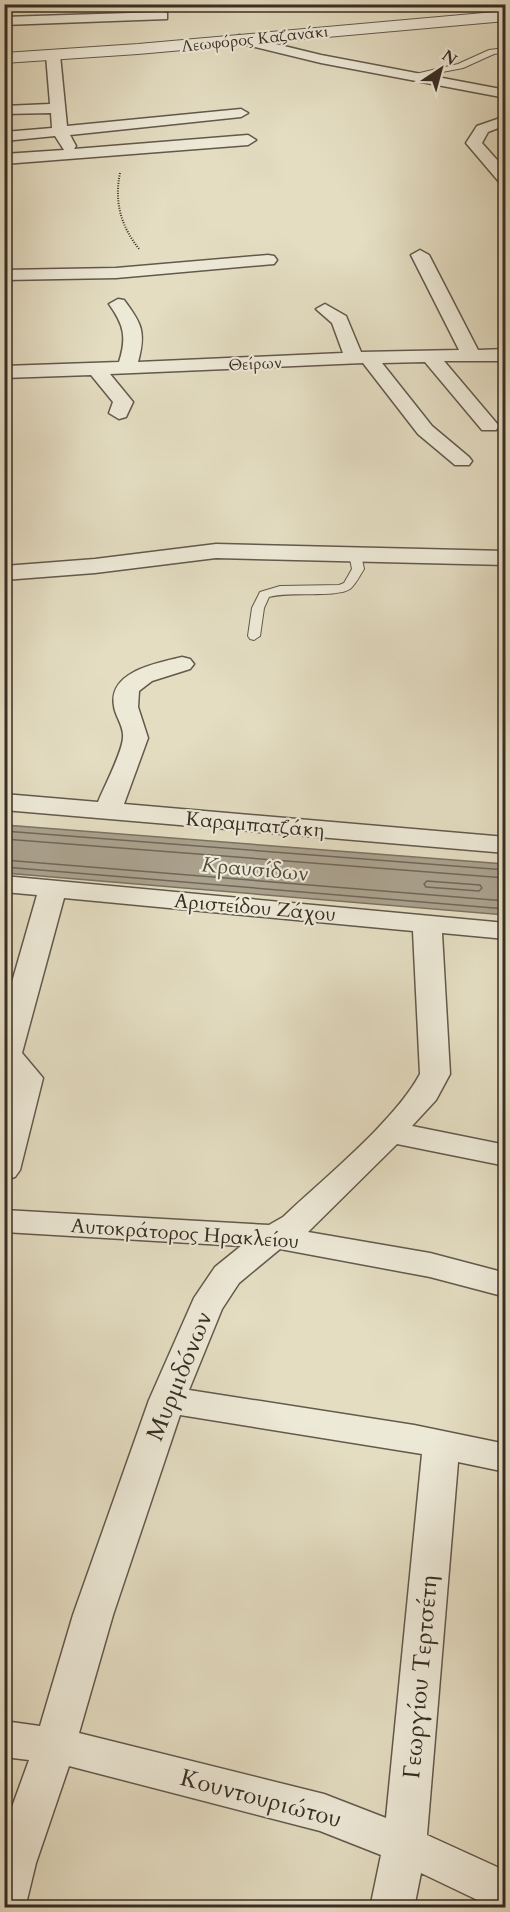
<svg xmlns="http://www.w3.org/2000/svg" width="510" height="1912" font-family="Cardo,serif">
<rect width="100%" height="100%" fill="#e4ddc2"/>
<filter id="stains"><feTurbulence type="fractalNoise" baseFrequency=".00333" numOctaves="4"/><feColorMatrix values="0 0 0 0 .2 0 0 0 0 .09 0 0 0 0 .02 0 0 0 .5 -.17"/></filter>
<radialGradient id="worn" r=".72"><stop offset=".6" stop-color="#630" stop-opacity="0"/><stop offset="1" stop-color="#630" stop-opacity=".3"/></radialGradient>
<polygon fill="#aaa18d" stroke="#7c7363" stroke-width="1.5" points="5,825 505,864 505,915 5,873"/>
<g fill="none" stroke-linecap="round" stroke-linejoin="round">
<g stroke="#716759" stroke-width="1.5">
<polyline points="4,831 506,870"/>
<polyline points="4,839 506,878"/>
<polyline points="4,860 506,901"/>
<polyline points="4,867 506,909"/>
<polygon points="427,881 480,885 482,888 479,891 426,887 424,884"/>
</g>
<defs>
<g id="service">
<polygon points="506,48 506,52 494,54 463,68 411,78 407,76 458,64 489,50"/>
<path d="M355,551L361,554L364,569C360,575 356,584 350,589C337,598 289,591 269,597L264,608L260,636L254,640L250,639L248,636L252,608L260,592L280,586L339,585L344,583L352,569L349,554Z"/>
</g>
<g id="minor">
<polygon points="162,12 167,13 167,19 4,25 4,17"/>
<polygon points="239,35 321,55 506,90 506,98 321,63 234,42 232,39"/>
<polygon points="53,51 60,55 67,126 241,109 248,113 241,117 70,135 76,146 74,149 248,135 256,140 248,145 4,164 4,154 64,150 55,136 4,141 4,132 52,128 51,113 4,114 4,106 50,104 46,55"/>
<polygon points="506,116 506,125 488,132 482,143 506,170 506,185 500,183 466,143 477,126"/>
<path d="M420,250L429,255L478,350L506,349V361H444L499,426L496,430H482L425,362L382,363L432,426L469,457L472,461L469,465H455L418,434L363,363L110,374L133,402L126,417L119,419L109,413L113,402L91,375L4,378V366L119,362C127,337 124,325 109,304L118,299L124,300C142,324 146,332 138,362L343,353L332,323L316,309L325,304L346,316L361,352L459,350L411,255Z"/>
<polygon points="268,255 274,256 277,260 274,264 116,278 4,280 4,270 116,268"/>
<polygon points="216,544 506,551 506,565 216,558 95,573 4,580 4,566 95,559"/>
<path d="M182,657L190,659L194,664L190,669L152,681L139,691L138,707L148,738L124,804L506,837V853L4,810V794L98,802C104,787 123,751 123,737C124,726 115,716 114,706C108,671 158,663 182,657Z"/>
<path d="M4,876L506,923V939L442,933L450,1074L436,1100L412,1126L506,1145V1166L397,1144L308,1232L430,1253L506,1273V1297L430,1277L280,1249L239,1283L222,1309L189,1390L414,1425L506,1444V1472L458,1462L427,1835L506,1871V1908L490,1906L421,1873L414,1908H370L381,1855L320,1831L69,1766L36,1863L26,1904L24,1908H4V1829L29,1760L4,1757V1721L40,1726L73,1615L149,1400L194,1298L215,1267L241,1246L4,1232V1210L269,1225L283,1217C323,1179 395,1121 420,1074L413,931L64,898L22,1053L43,1078L20,1170L15,1177L4,1180V1109L12,1079L4,1070V1010L37,895L4,892ZM180,1415L422,1454L386,1818L324,1794L79,1733L113,1615Z"/>
</g>
<polygon id="tertiary" points="506,11 506,21 138,54 4,63 4,53 138,44"/>
</defs>
<use href="#service" stroke="#63594c" stroke-width="2"/>
<use href="#minor" stroke="#63594c" stroke-width="3"/>
<use href="#tertiary" stroke="#63594c" stroke-width="2"/>
<path stroke="#382d25" stroke-width="2" stroke-dasharray="1 1.5" stroke-linecap="butt" d="M120,173C114,202 121,227 140,250"/>
<use href="#service" fill="#ede9d7" fill-rule="evenodd"/>
<use href="#minor" fill="#ede9d7" fill-rule="evenodd"/>
<use href="#tertiary" fill="#ede9d7" fill-rule="evenodd"/>
</g>
<g text-anchor="middle" stroke-width="4.5" stroke-linejoin="round" paint-order="stroke">
<g font-size="16" fill="#382d25" stroke="#ede9d7">
<text transform="translate(255 38) rotate(-6)" y="6">Λεωφόρος Καζανάκι</text>
<text transform="translate(255 363) rotate(-3)" y="6">Θείρων</text>
</g>
<g font-size="20" fill="#382d25" stroke="#ede9d7">
<text transform="translate(255 824) rotate(5)" y="7">Καραμπατζάκη</text>
<text transform="translate(255 907) rotate(5)" y="7">Αριστείδου Ζάχου</text>
<text transform="translate(185 1233) rotate(4)" y="7">Αυτοκράτορος Ηρακλείου</text>
</g>
<g font-size="21" font-style="italic" fill="#544a3f" stroke="#ede9d7">
<text transform="translate(255 869) rotate(5)" y="7">Κραυσίδων</text>
</g>
<g font-size="24" fill="#382d25" stroke="#ede9d7">
<text transform="translate(179 1376) rotate(-68)" y="8">Μυρμιδόνων</text>
<text transform="translate(420 1677) rotate(-85)" y="8">Γεωργίου Τερτσέτη</text>
<text transform="translate(261 1798) rotate(15)" y="8">Κουντουριώτου</text>
</g>
</g>
<rect width="510" height="1912" fill="none" stroke="#e4ddc2" stroke-width="24"/>
<rect x="6" y="6" width="498" height="1900" fill="none" stroke="#382d25" stroke-width="3"/>
<rect x="12" y="12" width="486" height="1888" fill="none" stroke="#382d25" stroke-width="1.5"/>
<g transform="translate(441 69) rotate(36)" stroke="#ede9d7" stroke-width="4.5" paint-order="stroke">
<path d="M0-4.5L10 22L0 15L-10 22Z" fill="#382d25"/>
<text y="-9" font-size="16" font-weight="bold" text-anchor="middle" fill="#382d25">N</text>
</g>
<rect width="100%" height="100%" filter="url(#stains)"/>
<rect width="100%" height="100%" fill="url(#worn)"/>
</svg>
